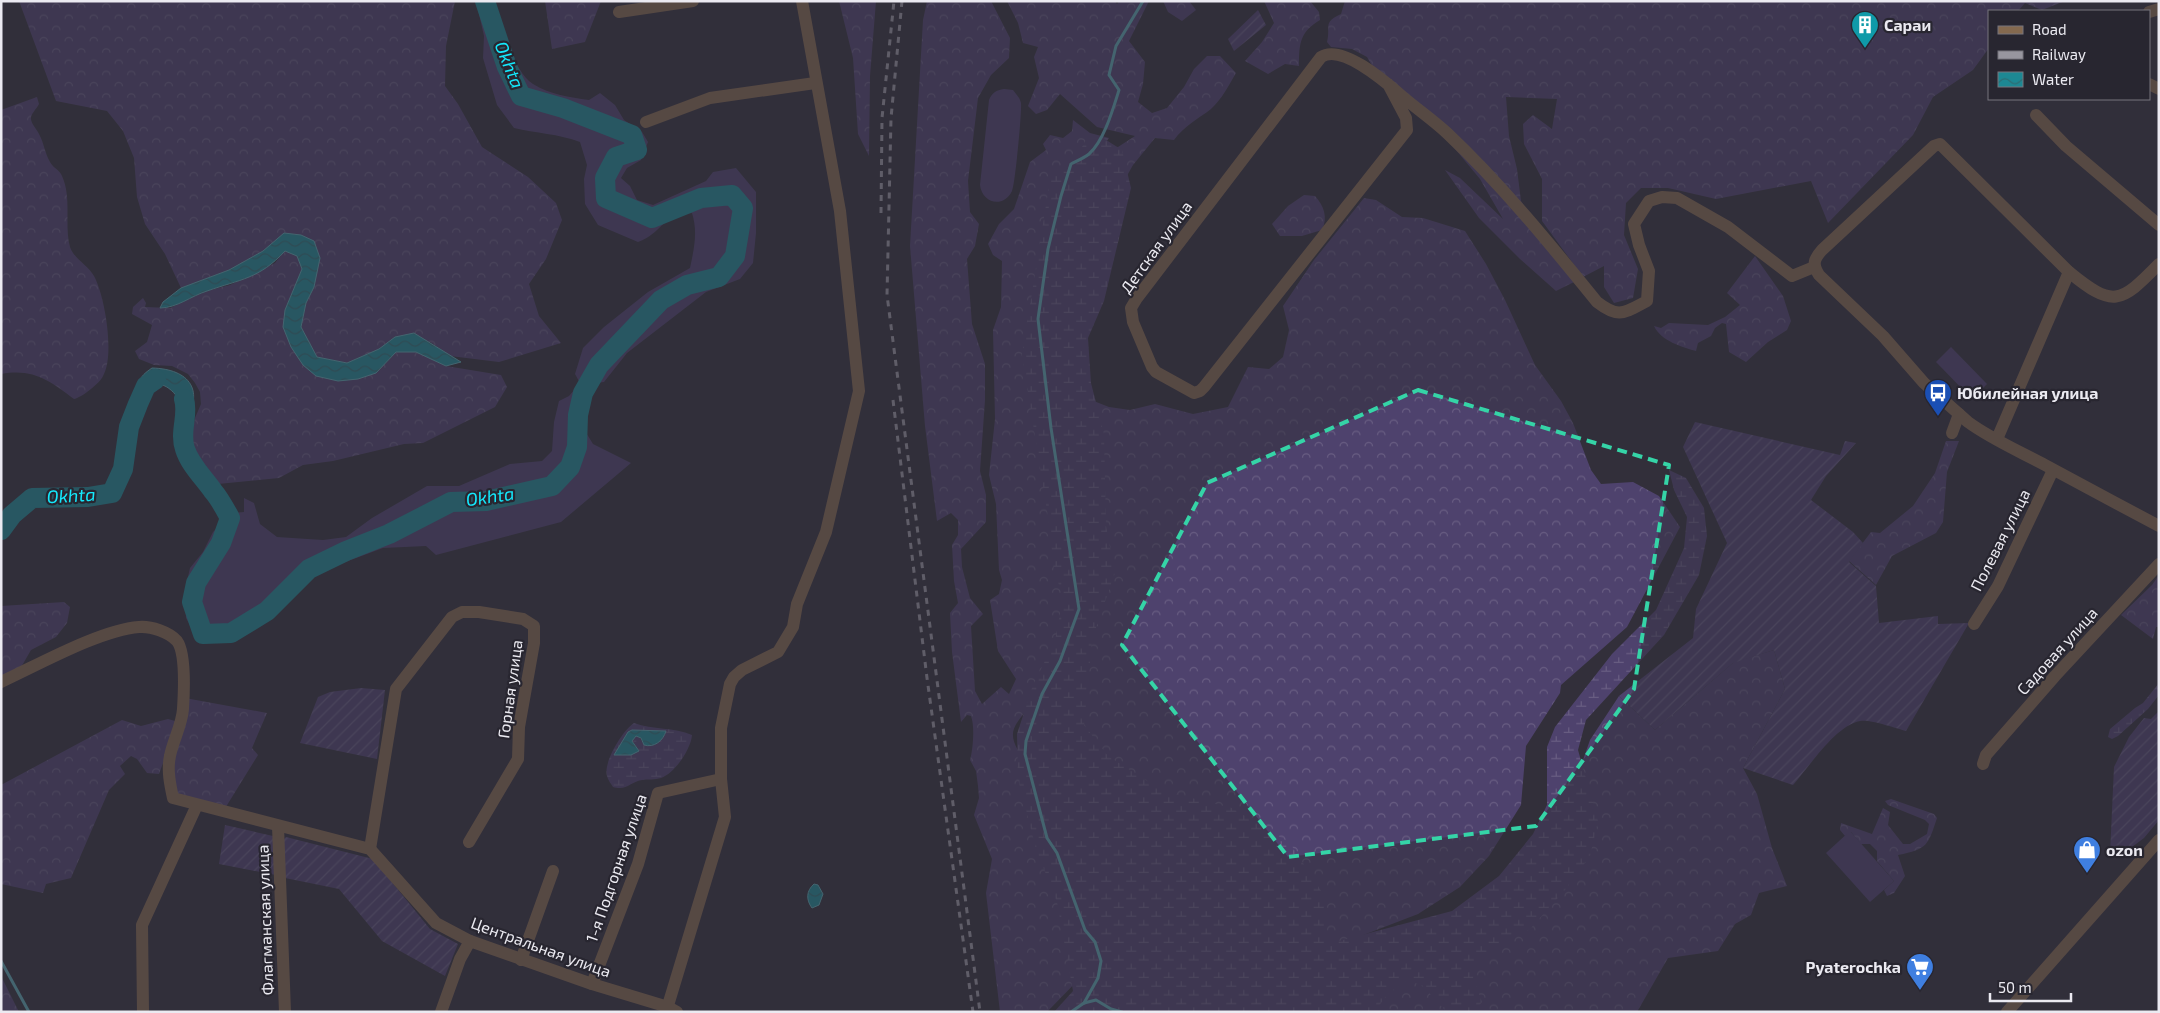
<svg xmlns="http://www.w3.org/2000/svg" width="2160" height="1013" font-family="'Exo 2',sans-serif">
<defs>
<pattern id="forest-crowns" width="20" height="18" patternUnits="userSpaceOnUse" patternTransform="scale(1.25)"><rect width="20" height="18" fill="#4e426d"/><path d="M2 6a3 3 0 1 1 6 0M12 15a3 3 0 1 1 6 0" fill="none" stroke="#685d82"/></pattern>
<pattern id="wetland-marsh" width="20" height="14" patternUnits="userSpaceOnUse" patternTransform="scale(1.25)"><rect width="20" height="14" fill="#4e426d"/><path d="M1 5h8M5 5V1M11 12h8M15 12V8" fill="none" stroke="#685d82"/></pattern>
<pattern id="garden-furrows" width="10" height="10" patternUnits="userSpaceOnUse" patternTransform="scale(1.25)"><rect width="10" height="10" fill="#4e426d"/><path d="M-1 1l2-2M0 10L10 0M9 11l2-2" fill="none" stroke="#685d82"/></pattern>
<pattern id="water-waves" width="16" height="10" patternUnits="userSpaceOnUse" patternTransform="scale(1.25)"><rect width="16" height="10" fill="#1d8893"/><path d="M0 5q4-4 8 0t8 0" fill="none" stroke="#2d6e75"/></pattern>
</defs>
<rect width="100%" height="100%" fill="#322f3a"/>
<g fill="#4e426d">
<path d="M476,1H495C500,22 514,73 533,84C551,95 569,97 589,100L600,93L615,105L624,120L642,132L648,142L641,160L627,168L621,178L630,186L637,200L653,205L706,181L713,172L736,168L756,192V233L753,263L740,279L706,292L627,353L604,382L588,384L591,395L585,431L593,444L631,463L561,522L436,555L426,546L383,548L340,564L315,575L271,616L235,642L212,641L195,634L186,618L185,590L190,568L203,552L213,532L233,513L244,512V498L254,503L260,524L277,537L323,540L346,537L372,518L427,486H459L510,464L542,461L552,451L554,422L559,401L569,396L580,383L575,374L583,348L604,327L648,292L690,268C694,249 698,232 692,213C659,216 663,233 638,242L598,225L585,204L584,179L587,165L580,142C559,134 535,133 514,128L497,105L483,58L484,36Z"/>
<path d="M1004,89L1013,90C1016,94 1020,98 1021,103C1022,112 1015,185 1012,191C1003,209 982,203 980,185L989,100C992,93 996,90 1004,89Z"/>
<polygon points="1951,347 1987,384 1972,399 1936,362"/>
<polygon points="1850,831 1894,881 1870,902 1826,853"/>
</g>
<g fill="url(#forest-crowns)">
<polygon points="19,1 455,1 446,46 445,86 458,104 482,147 528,177 556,203 562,220 546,259 529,284 539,316 561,343 499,362 450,356 430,342 395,337 379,349 347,363 317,357 301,327 306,303 314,287 301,235 285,233 263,251 229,270 181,288 165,254 145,224 137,197 134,158 123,131 107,111 56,101"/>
<polygon points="545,1 601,1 585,42 552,49"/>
<polygon points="839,1 876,1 870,76 869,156 858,134 853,58"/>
<path d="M927,1H991L1010,38L1009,58L991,75L978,98L968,181L970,212L979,224L975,246L967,259L972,324L985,364V400L980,471L986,495V522L961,549L962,567L970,598L983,614L971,626L975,691L982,704L1001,687L1009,694L1016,679L998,651L990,600L999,594L1002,580L999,570L996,504L989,475L995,419L993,330L1001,307L1002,261L993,255L988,244L999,224L1014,209L1030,162L1046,150L1043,144L1050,135L1063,138L1072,131L1073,120L1090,133L1109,138L1103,146L1118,147L1135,136L1097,127L1060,94L1047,110L1036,114L1028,106L1039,78L1034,57L1038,47L1023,43L1018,23L1007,1H1115L1117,4L1119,1H1149L1129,41L1145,62L1143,84L1138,102L1152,113L1167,108L1184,87L1194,69L1207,56H1220L1236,73C1229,85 1222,99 1211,109C1198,119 1184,126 1174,140L1155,138L1133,165L1097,229L1081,396L1109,407L1130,410L1155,404L1193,414L1228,407L1248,367L1269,369L1283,357L1289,330L1283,306L1314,260L1364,198L1376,200L1402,217L1423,218L1465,231L1486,264L1505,300L1535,365L1561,401L1573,423L1591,470L1601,484L1633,482L1659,496L1680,527L1627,627L1561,685L1560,693L1526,746L1521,805L1489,856L1460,887L1418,914L1353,939L1301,965L1026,711C1010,730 1009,735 1021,756L1082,976L1047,1012H1000L986,893L992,859L974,815L979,798L978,786L976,771L970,760C973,750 975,726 971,716L967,715L961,722L952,652L950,613L958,603L954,581L952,545L958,535V520L951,513L937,521L925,426L910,246L923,20Z"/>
<polygon points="1163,1 1189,1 1196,10 1182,21 1168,12"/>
<path d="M1264,1H1310L1319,12L1320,20C1300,32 1299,43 1299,66L1285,64L1268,74L1245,61L1262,42L1274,23Z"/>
<path d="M1345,1H2065L2042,10L2025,3L2018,11H1989V48L1973,70L1933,97L1913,135L1828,223L1811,181L1716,199L1668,188H1641L1626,203L1624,235L1638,269L1633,298L1614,303L1604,287V266L1583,277L1542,221V179L1524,144L1523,124L1533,115L1552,129L1557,99L1506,97L1509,136L1517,169L1521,201L1574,282L1556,291L1520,259L1479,218L1445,170L1460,178L1503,219L1480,179L1451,144L1378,76L1367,57L1352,49L1331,47L1327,42C1331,26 1322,23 1341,14Z"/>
<path d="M37,97L39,104C37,108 32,113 31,117C30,123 37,129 39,134C44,143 45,154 50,162C53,168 60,170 62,176C72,198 64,225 70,247C74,259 88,265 94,276C105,296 115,356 103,376C100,383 81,398 74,399C50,381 34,368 1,374V110Z"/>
<path d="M1304,195L1315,196C1324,206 1328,217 1322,230L1302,236H1280L1272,224L1288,206Z"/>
<polygon points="285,250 297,256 302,269 285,310 303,365 385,364 396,352 416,352 446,366 501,375 507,387 495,407 423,443 404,444 333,461 303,465 279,478 218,484 201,471 193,447 191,436 195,418 201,404 200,392 195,383 188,374 172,366 154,365 139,359 135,351 147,342 152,325 132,314 133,307 143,298 146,303 145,307 170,308 206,291 230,285 275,263"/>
<path d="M1755,256L1783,296L1791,321L1787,330L1768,342L1746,362L1729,352L1726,324L1722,323L1715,328L1711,336L1698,343L1696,351C1682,347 1661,341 1654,326L1661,328L1669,323L1708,325L1725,317L1740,305L1727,293Z"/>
<polygon points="1946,441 1959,441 1947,472 1943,522 1936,533 1892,556 1876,585 1849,561 1871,532 1880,533 1913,506 1935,473"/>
<polygon points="2159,575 2159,627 2156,627 2153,639 2121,615 2152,585"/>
<polygon points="64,602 70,607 67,623 56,637 31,650 20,669 1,677 1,606"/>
<polygon points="1774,650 1785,689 1743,768 1757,794 1772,848 1787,886 1759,893 1751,915 1735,924 1718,951 1668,958 1637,1012 1322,1012 1548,860 1590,740 1619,696 1655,730 1734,662"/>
<path d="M185,698L267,713L252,748L258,755L224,810L177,796C170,764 178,730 185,698Z"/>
<polygon points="168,719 175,721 177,725 159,774 147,773 137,759 131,756 120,766 125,774 109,790 71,878 46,884 43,893 1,884 1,785 122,720 141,726"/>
<path d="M1891,799L1934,814L1937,818C1928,845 1928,849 1898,855L1905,876L1894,893L1887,896L1884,890L1894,881L1877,861V851L1870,844H1861L1851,832L1845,836L1840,830L1841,823L1872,834L1883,808L1890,812L1888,825L1903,844H1910L1927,834L1929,824L1925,820L1888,805L1885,801Z"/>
<polygon points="1,976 19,1012 1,1012"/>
</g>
<g fill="url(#wetland-marsh)" fill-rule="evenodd">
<polygon points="1087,138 1103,138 1122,150 1131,188 1104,301 1088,338 1091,383 1104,434 1106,526 1115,573 1092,639 1084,725 1108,756 1163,791 1232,808 1290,843 1325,897 1324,945 1452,911 1499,876 1533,834 1547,805 1547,747 1555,727 1612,654 1656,610 1684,548 1687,517 1674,490 1669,470 1686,478 1704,508 1707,536 1699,575 1664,635 1586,720 1578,750 1598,821 1590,856 1565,890 1530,929 1490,951 1475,966 1473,978 1482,1002 1473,1012 1447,1012 1432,997 1426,987 1407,980 1387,995 1374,1012 1054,1012 1073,991 1057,902 1036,849 1018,779 1017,734 1033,685 1055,641 1063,597 1054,570 1049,523 1022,355 1050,180 1081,149"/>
<polygon points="2159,683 2159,695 2148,709 2118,736 2112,739 2108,737 2110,729 2135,708 2143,703"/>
<path d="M634,723C653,730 674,727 692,735C691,749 675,773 661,778C655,780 648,779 642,780C630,782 627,791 613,787C611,784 608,780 607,776C603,762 623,730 634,723ZM632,730L665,731C659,740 655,748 644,745L640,738L636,736L632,740L639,751L615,755Z"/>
</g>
<g fill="url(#garden-furrows)">
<polygon points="1258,10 1266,25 1234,51 1228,39"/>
<path d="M1695,422L1840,455L1845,441L1856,443L1826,476L1811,500L1853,532L1863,543L1849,562L1876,586L1879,623L1938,616V624L1969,623L1906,731C1895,728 1870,719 1860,721C1836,725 1809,767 1793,785L1743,768L1785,689L1774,650L1733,663L1655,730L1619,696L1693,638L1696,609L1727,543L1683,447Z"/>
<polygon points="361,688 385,690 377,759 300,743 318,697 330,692"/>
<polygon points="2159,711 2159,820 2144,838 2120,856 2110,854 2114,767 2129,737 2144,718 2151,719"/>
<polygon points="225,825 273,836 276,875 219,864"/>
<polygon points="286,837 373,859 430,929 458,944 445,976 382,941 339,889 285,878 283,840"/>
</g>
<g fill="url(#water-waves)" stroke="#5ba5af">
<path d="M284,233L301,235L314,241L320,258L314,287L306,303L301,327L317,357L347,363L379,349L395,337L414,333L461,362L446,366L416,352H396L376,373L358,379L338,381L316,376L303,365L291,347L283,327L285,310L302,269L297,256L285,251C259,279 241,279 207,291C191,296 177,308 160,308L163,302L181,288L229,270L263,251Z"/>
<path d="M152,368C190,369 206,391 183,425C183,418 184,410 181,404C177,394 165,381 153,385C147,388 143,395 139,400C138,383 137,378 152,368Z"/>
<path d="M632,730L666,731C663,741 654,748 644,745L641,738L636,736L632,741L639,751L631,755H614L628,732Z"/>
<path d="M814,884L818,885L823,894L819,905L812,908C806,900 806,891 814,884Z"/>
</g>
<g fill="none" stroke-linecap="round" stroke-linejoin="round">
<g stroke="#5ba5af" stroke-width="3">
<polyline points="1,961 29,1012"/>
<path d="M1084,1003L1098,978L1101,961L1095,942L1085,930L1057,853L1047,838L1025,754L1026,741L1042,694L1060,661L1079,609L1051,428L1038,319L1048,249L1061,196L1071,164C1077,161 1084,158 1089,154C1104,141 1113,109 1119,90L1109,75L1116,46L1143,1"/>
<polyline points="1071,1012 1084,1003 1096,1000 1111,1009 1122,1012"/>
</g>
<g stroke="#1d8893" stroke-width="20">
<path d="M184,399C189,415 179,432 185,449C190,465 204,478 213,491C220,499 225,509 230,518L221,543L196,583L192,602L203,634L231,633L267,611L309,569L346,551L389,534L451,502L486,501L552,486L570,467L577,447L578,415L583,393L599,365L661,300L687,285L719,277L735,256L743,208L732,195L701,198L652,218L606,198L605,178L616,157L637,150L632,135L563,108L521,96L507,67L485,1"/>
<polyline points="1,530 12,515 32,498 88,497 112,493 123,469 129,427 138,404 146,386 156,379"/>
</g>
<g stroke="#84694f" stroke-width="12">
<polyline points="619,12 693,1"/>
<polyline points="2149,12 2159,9"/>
<path d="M1388,84L1406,118L1407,130L1204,387L1200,391L1194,393L1156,372L1152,367L1133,322L1131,308L1137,298L1321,57C1342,43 1388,84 1403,97C1417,109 1433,120 1447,133C1502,185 1550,244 1597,302C1619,319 1624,313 1647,301L1649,271L1639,245L1634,224L1649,201L1662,197L1677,198L1728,227L1792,276L1814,267"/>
<polyline points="2149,84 2159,89"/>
<polyline points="2036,115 2066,146 2159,225"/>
<polyline points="646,122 710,98 815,83"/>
<path d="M2069,272C2113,308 2120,304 2159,264"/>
<polyline points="1952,433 1959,414"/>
<path d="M1997,439L2069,272L1940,144L1934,146L1822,250C1814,259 1812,264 1819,275L1883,336L1924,383L1968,422C1991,439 2019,451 2045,465C2082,485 2121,506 2159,526"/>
<polyline points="1974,624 1998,586 2053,470"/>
<path d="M1,682C38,665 100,630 139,627C151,626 169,632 177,641C186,653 184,693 183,709C182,725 173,740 170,756C167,770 170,784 173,798L370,849L436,923L470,941L592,984L668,1007L677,1012"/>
<polyline points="1983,764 1986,755 2055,676 2159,564"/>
<polyline points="278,826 285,1012"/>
<polyline points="370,849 396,689 452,617 462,612 479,612 523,619 534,626 534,643 519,727 518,759 469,842"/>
<polyline points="521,960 553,871"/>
<polyline points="592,984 638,864 658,793 721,779"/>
<polyline points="143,1012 142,925 197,805"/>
<polyline points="441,1012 460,959 470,941"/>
<polyline points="666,1012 725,817 721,779 721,728 730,684 734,677 742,670 778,652 793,627 797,604 826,532 859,391 840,211 802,1"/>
<polyline points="2007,1012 2159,840"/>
</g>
<g stroke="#98969f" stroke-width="3" stroke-dasharray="6 6" stroke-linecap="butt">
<polyline points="902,1 891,118 887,295 980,1012"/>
<polyline points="881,213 882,118 894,1"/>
<polyline points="893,400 927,678 973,1012"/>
</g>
</g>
<path d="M0 0H2160V1013H0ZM1418,390L1669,465L1634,689L1536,826L1288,857L1122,645L1207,483Z" fill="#322f3a" fill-opacity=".55" fill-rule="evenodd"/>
<path fill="none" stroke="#35d4a7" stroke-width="4" stroke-dasharray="10 6" stroke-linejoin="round" d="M1418,390L1669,465L1634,689L1536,826L1288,857L1122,645L1207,483Z"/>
<defs>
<symbol id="building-pin" viewBox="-11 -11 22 30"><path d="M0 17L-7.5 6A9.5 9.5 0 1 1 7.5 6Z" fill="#0f9aa8" stroke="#282630"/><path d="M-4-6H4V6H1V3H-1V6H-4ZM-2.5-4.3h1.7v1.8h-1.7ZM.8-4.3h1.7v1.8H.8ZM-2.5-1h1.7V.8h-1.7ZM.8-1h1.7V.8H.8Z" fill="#fff"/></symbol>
<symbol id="bus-pin" viewBox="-11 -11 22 30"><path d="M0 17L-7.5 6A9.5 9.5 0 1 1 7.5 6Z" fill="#1a4fb4" stroke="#282630"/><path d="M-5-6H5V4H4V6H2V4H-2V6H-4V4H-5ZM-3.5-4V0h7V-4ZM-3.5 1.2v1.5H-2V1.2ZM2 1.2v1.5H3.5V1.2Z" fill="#fff"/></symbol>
<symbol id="shop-pin" viewBox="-11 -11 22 30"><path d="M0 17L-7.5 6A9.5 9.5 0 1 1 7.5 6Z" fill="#3f7fe0" stroke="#282630"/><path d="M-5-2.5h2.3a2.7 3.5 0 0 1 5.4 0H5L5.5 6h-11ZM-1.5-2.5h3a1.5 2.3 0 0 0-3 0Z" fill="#fff"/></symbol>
<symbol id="supermarket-pin" viewBox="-11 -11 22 30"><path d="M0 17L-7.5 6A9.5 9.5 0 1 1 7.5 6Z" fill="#3f7fe0" stroke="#282630"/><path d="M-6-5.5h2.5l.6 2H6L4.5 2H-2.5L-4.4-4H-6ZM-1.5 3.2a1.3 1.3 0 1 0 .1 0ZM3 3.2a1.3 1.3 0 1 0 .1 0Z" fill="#fff"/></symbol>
</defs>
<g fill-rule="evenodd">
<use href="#building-pin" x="1849" y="9" width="32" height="43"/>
<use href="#bus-pin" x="1922" y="377" width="32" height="43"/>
<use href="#shop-pin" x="2071" y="834" width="32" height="43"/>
<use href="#supermarket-pin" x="1904" y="951" width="32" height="43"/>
</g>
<g text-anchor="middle" stroke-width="4.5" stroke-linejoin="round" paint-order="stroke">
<g font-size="16" font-weight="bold" fill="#ebeaf1" stroke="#282630" text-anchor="start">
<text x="1884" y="31">Сараи</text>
<text x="1957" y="399">Юбилейная улица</text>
<text x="2106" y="856">ozon</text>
<text x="1901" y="973" text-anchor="end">Pyaterochka</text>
</g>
<g font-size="16" fill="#ebeaf1" stroke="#282630">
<text transform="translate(1156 247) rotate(-54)" y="6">Детская улица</text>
<text transform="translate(2000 540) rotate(-63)" y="6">Полевая улица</text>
<text transform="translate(2057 651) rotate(-48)" y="6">Садовая улица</text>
<text transform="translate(510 689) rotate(-82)" y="6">Горная улица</text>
<text transform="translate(616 868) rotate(-71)" y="6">1-я Подгорная улица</text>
<text transform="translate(265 920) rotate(-92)" y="6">Флагманская улица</text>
<text transform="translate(541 947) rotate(20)" y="6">Центральная улица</text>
</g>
<g font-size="18" font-style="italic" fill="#14e9fc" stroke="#282630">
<text transform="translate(509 65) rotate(68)" y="6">Okhta</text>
<text transform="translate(71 496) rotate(-3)" y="6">Okhta</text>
<text transform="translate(490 497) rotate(-8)" y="6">Okhta</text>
</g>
</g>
<rect width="2160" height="1013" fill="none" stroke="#ebeaf1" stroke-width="5"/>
<rect x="1988" y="10" width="162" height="90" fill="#282630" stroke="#76747d"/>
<rect x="1998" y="26" width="25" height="8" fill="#84694f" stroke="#76747d"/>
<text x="2032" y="35" font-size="15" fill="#ebeaf1">Road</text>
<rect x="1998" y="51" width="25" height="8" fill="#98969f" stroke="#76747d"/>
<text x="2032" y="60" font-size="15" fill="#ebeaf1">Railway</text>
<rect x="1998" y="72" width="25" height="15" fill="url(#water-waves)" stroke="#76747d"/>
<text x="2032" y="85" font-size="15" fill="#ebeaf1">Water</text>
<path d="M1990 993v8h81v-8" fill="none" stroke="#ebeaf1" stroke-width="2.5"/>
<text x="1998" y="993" font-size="15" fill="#ebeaf1" stroke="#282630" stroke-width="4" paint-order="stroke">50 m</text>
</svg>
